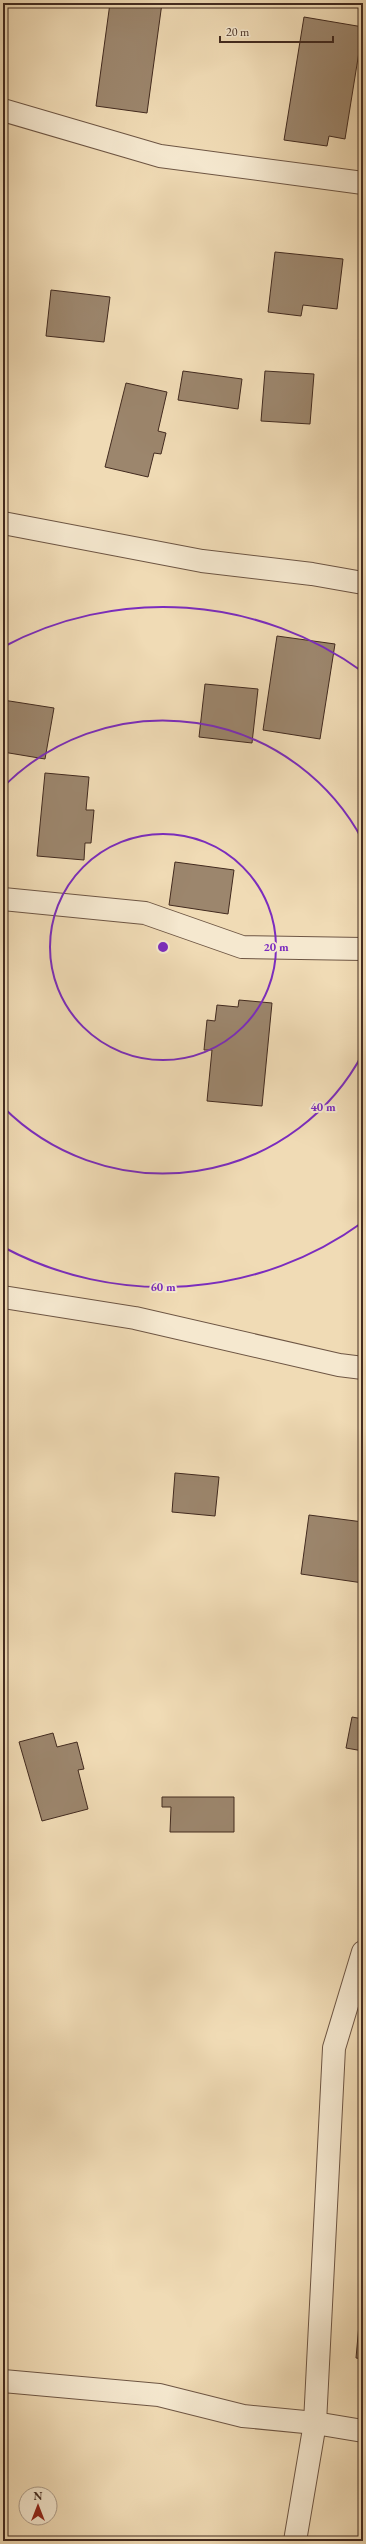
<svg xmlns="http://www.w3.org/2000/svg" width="366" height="2544" font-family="'EB Garamond',serif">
<rect width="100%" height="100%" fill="#f0dbb5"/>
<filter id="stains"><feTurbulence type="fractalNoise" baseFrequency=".005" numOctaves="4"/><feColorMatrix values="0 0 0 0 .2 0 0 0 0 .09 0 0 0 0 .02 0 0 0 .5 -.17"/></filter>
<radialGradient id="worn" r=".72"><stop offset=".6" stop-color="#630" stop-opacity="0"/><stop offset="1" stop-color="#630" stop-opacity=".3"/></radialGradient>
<g fill="#9c866d" stroke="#422a1f">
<polygon points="110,3 162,3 147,113 96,106"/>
<polygon points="304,17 363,27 345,139 329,136 327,146 284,140"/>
<polygon points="275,252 343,259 337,309 303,305 301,316 268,312"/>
<polygon points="51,290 110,297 104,342 46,336"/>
<polygon points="183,371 242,379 238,409 178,400"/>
<polygon points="265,371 314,374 310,424 261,421"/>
<polygon points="126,383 167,392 158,431 166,433 161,454 154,453 148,477 105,467"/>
<polygon points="277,636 335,644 320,739 263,730"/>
<polygon points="205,684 258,689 252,743 199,737"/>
<polygon points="3,700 54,708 45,759 3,752"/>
<polygon points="45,773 89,777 86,810 94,810 91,843 85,843 84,860 37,856"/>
<polygon points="175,862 234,870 228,914 169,905"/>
<polygon points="239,1000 272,1003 262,1106 207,1101 212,1050 204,1050 207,1020 215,1021 217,1005 238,1007"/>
<polygon points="175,1473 219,1477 215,1516 172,1512"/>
<polygon points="309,1515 363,1522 363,1583 301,1574"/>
<polygon points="352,1717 363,1719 363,1751 346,1748"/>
<polygon points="53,1733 57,1747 77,1742 84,1769 78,1770 88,1809 42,1821 19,1742"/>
<polygon points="162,1797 234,1797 234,1832 170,1832 171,1807 162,1807"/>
<polygon points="361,2302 363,2302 363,2359 356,2358"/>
</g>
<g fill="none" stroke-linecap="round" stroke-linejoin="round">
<defs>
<g id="street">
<polyline points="3,110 160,156 363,183"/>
<polyline points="3,523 202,561 312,574 363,583"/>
<polyline points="3,899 145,913 242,947 363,949"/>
<polyline points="3,1297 135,1318 339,1365 363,1368"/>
<polyline points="3,2381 159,2395 243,2416 315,2423 363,2431"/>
<polyline points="295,2541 315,2423 334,2048 363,1952"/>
</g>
</defs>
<use href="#street" stroke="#6e5644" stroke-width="24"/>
<use href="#street" stroke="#f5e8cf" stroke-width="22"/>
</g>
<g fill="none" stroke="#7b2cbf" stroke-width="2">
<circle cx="163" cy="947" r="113"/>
<path d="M363 1053A226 226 0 0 1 3 1107M3 787A226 226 0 0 1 363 841"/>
<path d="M363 1222A340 340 0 0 1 3 1247M3 647A340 340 0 0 1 363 672"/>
</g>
<circle cx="163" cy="947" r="6" fill="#7b2cbf" stroke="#f5e8cf" stroke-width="2"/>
<g font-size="12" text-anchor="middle" font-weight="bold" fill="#7b2cbf" stroke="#f5e8cf" stroke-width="4" stroke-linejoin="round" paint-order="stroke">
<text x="276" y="951">20 m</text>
<text x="323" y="1111">40 m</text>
<text x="163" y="1291">60 m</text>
</g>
<rect width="366" height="2544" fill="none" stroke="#f0dbb5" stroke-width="16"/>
<rect x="4" y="4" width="358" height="2536" fill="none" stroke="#422a1f" stroke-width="2"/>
<rect x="8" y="8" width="350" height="2528" fill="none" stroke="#422a1f"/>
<g transform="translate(38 2506)"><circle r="19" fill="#f5e8cf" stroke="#ad9c89"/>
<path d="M0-3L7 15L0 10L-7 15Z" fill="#8f2418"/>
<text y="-6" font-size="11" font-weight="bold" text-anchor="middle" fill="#422a1f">N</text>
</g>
<path d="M220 36v6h113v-6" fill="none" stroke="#422a1f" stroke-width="2"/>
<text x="226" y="36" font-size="12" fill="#422a1f" stroke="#f5e8cf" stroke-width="3" paint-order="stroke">20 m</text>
<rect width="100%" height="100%" filter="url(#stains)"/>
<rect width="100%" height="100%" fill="url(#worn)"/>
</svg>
